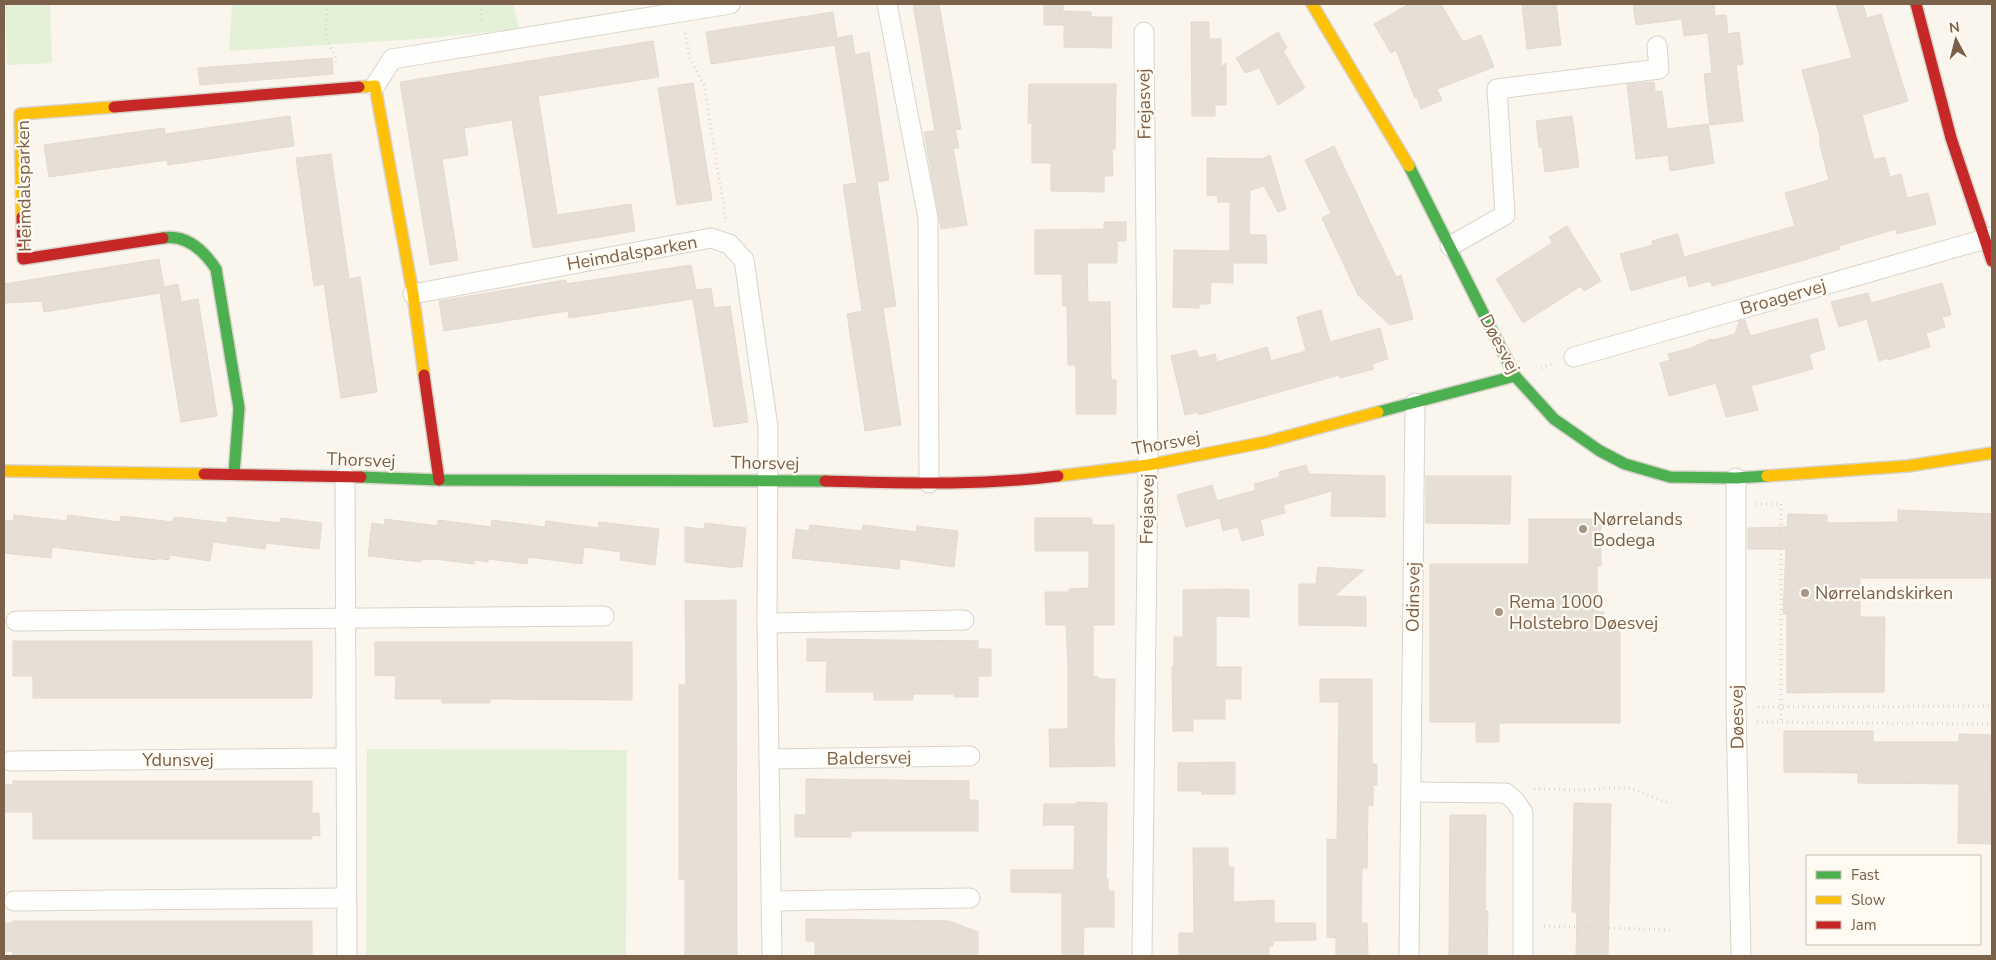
<svg xmlns="http://www.w3.org/2000/svg" width="1996" height="960" font-family="'Nunito Sans',sans-serif">
<rect width="100%" height="100%" fill="#faf6ee"/>
<g fill="#e4f1d8">
<polygon points="5,4 50,4 52,63 7,65"/>
<polygon points="232,4 513,4 519,29 418,39 229,51"/>
<polygon points="367,749 627,750 626,956 366,956"/>
</g>
<g fill="#e7dfd5" stroke="#e3dad0">
<polygon points="913,4 939,4 961,129 955,130 959,148 953,148 967,225 941,229 924,132 935,131"/>
<rect x="1044" y="4" width="19" height="21"/>
<polygon points="1409,4 1441,4 1463,42 1481,35 1494,67 1437,89 1442,100 1421,109 1417,97 1415,98 1396,50 1391,53 1374,24"/>
<polygon points="1522,4 1556,4 1561,45 1527,49"/>
<polygon points="1633,4 1714,4 1715,16 1726,15 1728,34 1739,32 1743,64 1736,65 1743,121 1710,125 1704,74 1712,73 1708,33 1684,36 1682,19 1636,25"/>
<polygon points="1836,4 1863,4 1867,18 1881,14 1908,101 1862,115 1874,160 1885,157 1890,177 1901,174 1907,198 1928,193 1936,224 1897,234 1896,229 1839,246 1840,249 1801,261 1712,286 1710,281 1689,287 1686,275 1631,291 1620,254 1653,245 1652,241 1678,234 1684,257 1795,226 1785,193 1829,180 1819,141 1821,141 1802,70 1852,58"/>
<polygon points="1064,11 1091,12 1091,17 1112,17 1111,48 1064,47"/>
<polygon points="833,12 837,38 852,35 855,55 869,52 889,180 877,182 896,306 883,308 901,425 865,431 847,314 862,311 843,185 857,183 835,45 711,64 706,32"/>
<polygon points="1191,22 1209,22 1209,39 1221,39 1221,67 1226,63 1226,105 1215,105 1215,116 1192,116"/>
<polygon points="1278,32 1287,48 1283,51 1305,88 1278,105 1259,68 1245,73 1236,58"/>
<polygon points="653,41 659,77 538,96 557,215 631,204 635,231 533,248 512,120 464,128 468,155 442,159 458,260 430,265 400,82"/>
<polygon points="332,58 333,74 200,85 198,68"/>
<polygon points="1654,82 1655,92 1662,91 1667,129 1708,124 1714,163 1670,171 1668,155 1636,159 1627,84"/>
<polygon points="693,83 712,200 677,205 658,88"/>
<polygon points="1029,84 1116,84 1115,149 1112,149 1113,176 1104,176 1104,192 1051,191 1051,163 1032,163 1032,123 1028,123"/>
<polygon points="290,116 294,146 168,165 167,160 49,177 44,145 164,128 165,134"/>
<polygon points="1572,116 1579,167 1545,172 1542,147 1539,147 1536,121"/>
<polygon points="1334,146 1396,277 1401,275 1413,319 1390,325 1358,295 1322,218 1331,213 1305,160"/>
<polygon points="331,154 349,279 360,277 377,392 341,398 324,284 314,286 296,158"/>
<polygon points="1270,155 1286,209 1278,212 1264,186 1250,190 1249,235 1266,235 1267,263 1233,263 1233,283 1211,282 1210,304 1199,304 1199,308 1173,307 1174,250 1230,251 1230,202 1218,202 1218,196 1207,195 1207,158 1262,159"/>
<polygon points="1104,222 1126,222 1126,241 1117,241 1117,263 1087,263 1088,302 1110,302 1111,380 1116,380 1116,414 1076,414 1076,365 1068,365 1067,306 1063,306 1062,274 1035,274 1035,230 1104,229"/>
<polygon points="1567,226 1601,281 1584,291 1581,286 1523,323 1496,279 1552,243 1549,237"/>
<polygon points="159,259 164,287 178,284 181,302 198,299 217,416 181,422 160,293 44,312 42,301 4,303 4,284"/>
<polygon points="691,265 696,290 711,288 714,308 730,306 748,422 714,427 693,299 569,318 568,311 444,331 439,301 566,280 566,284"/>
<polygon points="1942,283 1951,315 1942,317 1945,327 1926,333 1930,347 1888,360 1887,358 1879,361 1867,319 1839,327 1831,302 1868,293 1871,303"/>
<polygon points="1321,310 1330,342 1380,328 1388,359 1372,364 1374,369 1340,378 1339,375 1199,415 1198,412 1185,415 1171,356 1196,350 1199,358 1215,354 1217,362 1267,347 1271,361 1306,351 1297,317"/>
<polygon points="1817,318 1825,349 1809,354 1813,369 1751,386 1758,410 1726,417 1716,383 1669,396 1660,363 1670,360 1668,354 1691,348 1711,339 1714,340 1735,334 1739,321 1745,320 1750,336"/>
<polygon points="1306,465 1309,474 1385,476 1385,517 1331,516 1332,491 1283,505 1285,513 1260,520 1264,535 1242,541 1238,527 1223,531 1220,518 1186,527 1177,495 1212,485 1217,501 1256,490 1254,484 1280,477 1279,472"/>
<polygon points="1426,476 1511,476 1510,524 1426,523"/>
<polygon points="1898,510 1992,514 1992,578 1860,578 1860,617 1885,617 1884,692 1787,693 1787,614 1783,614 1786,549 1748,549 1748,528 1787,527 1788,514 1827,515 1827,523 1898,522"/>
<polygon points="14,515 67,521 68,515 120,522 121,516 173,522 174,517 227,523 228,517 280,523 281,518 322,523 319,549 266,543 265,549 213,542 210,561 170,555 169,560 157,558 157,560 52,547 51,558 4,553 4,520 13,521"/>
<polygon points="1035,518 1092,518 1092,525 1114,525 1114,625 1093,625 1093,676 1098,677 1099,679 1115,679 1114,742 1115,766 1050,767 1049,729 1068,729 1068,664 1066,625 1046,625 1045,592 1069,592 1069,589 1089,588 1089,551 1035,551"/>
<polygon points="385,519 438,526 438,520 491,527 492,520 545,527 546,521 598,528 599,522 659,529 655,565 620,560 621,552 584,547 582,564 528,557 527,564 488,559 488,562 475,560 474,564 435,559 435,560 422,559 421,562 368,556 372,523 385,525"/>
<polygon points="1529,519 1601,519 1601,566 1597,566 1597,612 1604,612 1604,629 1620,629 1620,723 1499,723 1499,742 1476,742 1476,722 1430,722 1430,564 1529,564"/>
<polygon points="705,523 746,528 742,567 736,566 736,568 685,562 685,527 704,529"/>
<polygon points="810,525 862,531 863,525 916,532 917,526 958,531 954,567 900,559 899,569 792,558 796,529 809,531"/>
<polygon points="1318,567 1364,570 1334,596 1366,597 1366,626 1299,625 1299,584 1316,584"/>
<polygon points="1229,589 1249,590 1249,617 1216,616 1216,667 1241,667 1241,699 1225,699 1225,719 1193,719 1193,731 1173,731 1172,667 1174,667 1174,637 1183,637 1183,590"/>
<polygon points="736,600 737,956 685,956 685,879 679,879 679,685 686,685 685,601"/>
<polygon points="807,639 978,641 978,649 991,649 991,676 978,676 978,697 954,697 954,694 913,694 913,700 874,700 874,692 826,692 827,661 807,661"/>
<polygon points="13,641 312,641 312,698 33,698 33,676 13,676"/>
<polygon points="375,642 632,642 632,700 505,699 490,699 490,703 442,703 442,699 395,699 396,676 375,675"/>
<polygon points="1320,679 1372,679 1372,764 1377,764 1377,785 1373,785 1373,806 1368,805 1367,868 1362,868 1361,923 1367,923 1368,956 1336,956 1336,938 1327,937 1327,839 1337,840 1339,702 1320,702"/>
<polygon points="1784,731 1873,731 1873,742 1959,742 1959,734 1992,735 1990,804 1992,804 1992,844 1958,843 1959,784 1858,783 1858,773 1784,772"/>
<polygon points="1235,762 1235,794 1202,794 1202,791 1178,791 1178,763"/>
<polygon points="806,779 969,781 969,800 978,800 978,831 851,831 851,837 795,837 795,815 806,815"/>
<polygon points="13,781 312,781 312,813 319,813 320,836 312,835 312,839 33,839 33,812 4,812 4,785 13,785"/>
<polygon points="1076,802 1107,803 1106,879 1108,879 1108,891 1114,891 1114,927 1084,927 1083,956 1062,956 1062,893 1011,892 1011,870 1074,870 1075,825 1043,825 1044,804 1076,804"/>
<polygon points="1574,803 1611,804 1608,956 1576,956 1577,912 1572,912"/>
<polygon points="1450,815 1486,815 1485,911 1488,911 1487,956 1449,956"/>
<polygon points="1193,848 1228,848 1228,867 1234,867 1233,902 1274,900 1274,923 1315,923 1316,940 1273,941 1273,946 1269,946 1269,956 1179,956 1179,933 1194,933"/>
<polygon points="806,919 949,921 978,932 978,956 815,956 815,941 806,941"/>
<polygon points="13,921 312,921 312,956 13,956 13,951 4,951 4,923 13,923"/>
</g>
<g fill="none" stroke-linecap="round" stroke-linejoin="round">
<defs>
<g id="street">
<polyline points="887,4 928,218 929,483"/>
<polyline points="375,86 392,59 730,4"/>
<polyline points="1450,246 1505,215 1497,89 1659,69 1657,46"/>
<polyline points="413,294 711,238 729,244 744,260 768,427 767,623 772,956"/>
<polyline points="1574,357 1992,237"/>
<polyline points="345,476 347,956"/>
<polyline points="1736,478 1736,706 1741,956"/>
<polyline points="16,621 604,616"/>
<polyline points="767,623 964,620"/>
<polyline points="769,759 970,756"/>
<polyline points="11,761 345,758"/>
<polyline points="1411,792 1506,793 1516,802 1523,813 1523,956"/>
<polyline points="14,901 346,898"/>
<polyline points="771,901 970,898"/>
<polyline points="1142,956 1148,465 1144,32"/>
<polyline points="1409,956 1415,403"/>
</g>
<g id="fast">
<polyline points="1409,166 1515,376 1554,419 1600,451 1625,464 1670,477 1736,478 1767,476"/>
<path d="M163,238C186,234 204,251 216,269L239,408L234,474"/>
<polyline points="1378,412 1515,376"/>
<polyline points="361,477 439,480 825,481"/>
</g>
<g id="slow">
<polyline points="1312,4 1409,166"/>
<polyline points="359,87 375,86 413,294 424,375"/>
<polyline points="22,217 20,114 114,107"/>
<polyline points="4,471 204,474"/>
<polyline points="1058,476 1148,465 1266,442 1378,412"/>
<polyline points="1767,476 1908,466 1992,453"/>
</g>
<g id="jam">
<polyline points="1916,4 1951,138 1992,261"/>
<polyline points="114,107 359,87"/>
<polyline points="22,217 23,259 163,238"/>
<polyline points="424,375 439,480"/>
<polyline points="204,474 361,477"/>
<path d="M825,481C903,483 981,486 1058,476"/>
</g>
</defs>
<use href="#street" stroke="#d9d3cc" stroke-width="21"/>
<use href="#fast" stroke="#d8d2c9" stroke-width="14"/>
<use href="#slow" stroke="#d8d2c9" stroke-width="14"/>
<use href="#jam" stroke="#d8d2c9" stroke-width="14"/>
<g stroke="#ddd6ce" stroke-width="3" stroke-dasharray="1 4" stroke-linecap="butt">
<polyline points="327,4 325,37 335,56 336,65"/>
<polyline points="480,4 483,23"/>
<polyline points="685,33 690,58 704,85 726,221"/>
<polyline points="1541,368 1554,363"/>
<polyline points="1756,504 1781,504 1781,722"/>
<polyline points="1758,707 1992,706"/>
<polyline points="1757,722 1992,724"/>
<polyline points="1534,789 1589,790 1627,787 1671,804"/>
<polyline points="1544,926 1671,930"/>
</g>
<use href="#street" stroke="#fefefc" stroke-width="19"/>
<use href="#fast" stroke="#4caf50" stroke-width="11"/>
<use href="#slow" stroke="#ffc107" stroke-width="11"/>
<use href="#jam" stroke="#c62828" stroke-width="11"/>
</g>
<g fill="#a89583" stroke="#fffbf2" stroke-width="2">
<circle cx="1583" cy="529" r="5"/>
<circle cx="1805" cy="593" r="5"/>
<circle cx="1499" cy="612" r="5"/>
</g>
<g text-anchor="middle" stroke-width="4.5" stroke-linejoin="round" paint-order="stroke">
<g font-size="18" fill="#7c614a" stroke="#fffbf2">
<text transform="translate(1144 104) rotate(-91)" y="6">Frejasvej</text>
<text transform="translate(24 186) rotate(-91)" y="6">Heimdalsparken</text>
<text transform="translate(632 253) rotate(-10)" y="6">Heimdalsparken</text>
<text transform="translate(1783 297) rotate(-16)" y="6">Broagervej</text>
<text transform="translate(1500 344) rotate(62)" y="6">Døesvej</text>
<text transform="translate(1166 443) rotate(-10)" y="6">Thorsvej</text>
<text transform="translate(361 460) rotate(2)" y="6">Thorsvej</text>
<text transform="translate(765 463) rotate(1)" y="6">Thorsvej</text>
<text transform="translate(1147 509) rotate(-89)" y="6">Frejasvej</text>
<text transform="translate(1413 597) rotate(-89)" y="6">Odinsvej</text>
<text transform="translate(1737 717) rotate(-91)" y="6">Døesvej</text>
<text transform="translate(869 758) rotate(-1)" y="6">Baldersvej</text>
<text x="178" y="766">Ydunsvej</text>
</g>
<g font-size="18" fill="#7c614a" stroke="#fffbf2" text-anchor="start">
<text x="1593" y="525">Nørrelands<tspan x="1593" dy="21">Bodega</tspan></text>
<text x="1815" y="599">Nørrelandskirken</text>
<text x="1509" y="608">Rema 1000<tspan x="1509" dy="21">Holstebro Døesvej</tspan></text>
</g>
</g>
<rect width="1996" height="960" fill="none" stroke="#7c614a" stroke-width="10"/>
<rect x="1806" y="855" width="175" height="90" fill="#fffbf2" stroke="#cbbdaf"/>
<rect x="1816" y="871" width="25" height="8" fill="#4caf50" stroke="#cbbdaf"/>
<text x="1851" y="880" font-size="15" fill="#7c614a">Fast</text>
<rect x="1816" y="896" width="25" height="8" fill="#ffc107" stroke="#cbbdaf"/>
<text x="1851" y="905" font-size="15" fill="#7c614a">Slow</text>
<rect x="1816" y="921" width="25" height="8" fill="#c62828" stroke="#cbbdaf"/>
<text x="1851" y="930" font-size="15" fill="#7c614a">Jam</text>
<g transform="translate(1956 40) rotate(353)" stroke="#fffbf2" stroke-width="4" paint-order="stroke">
<path d="M0-4L9 19L0 12L-9 19Z" fill="#7c614a"/>
<text y="-8" font-size="14" font-weight="bold" text-anchor="middle" fill="#7c614a">N</text>
</g>
</svg>
